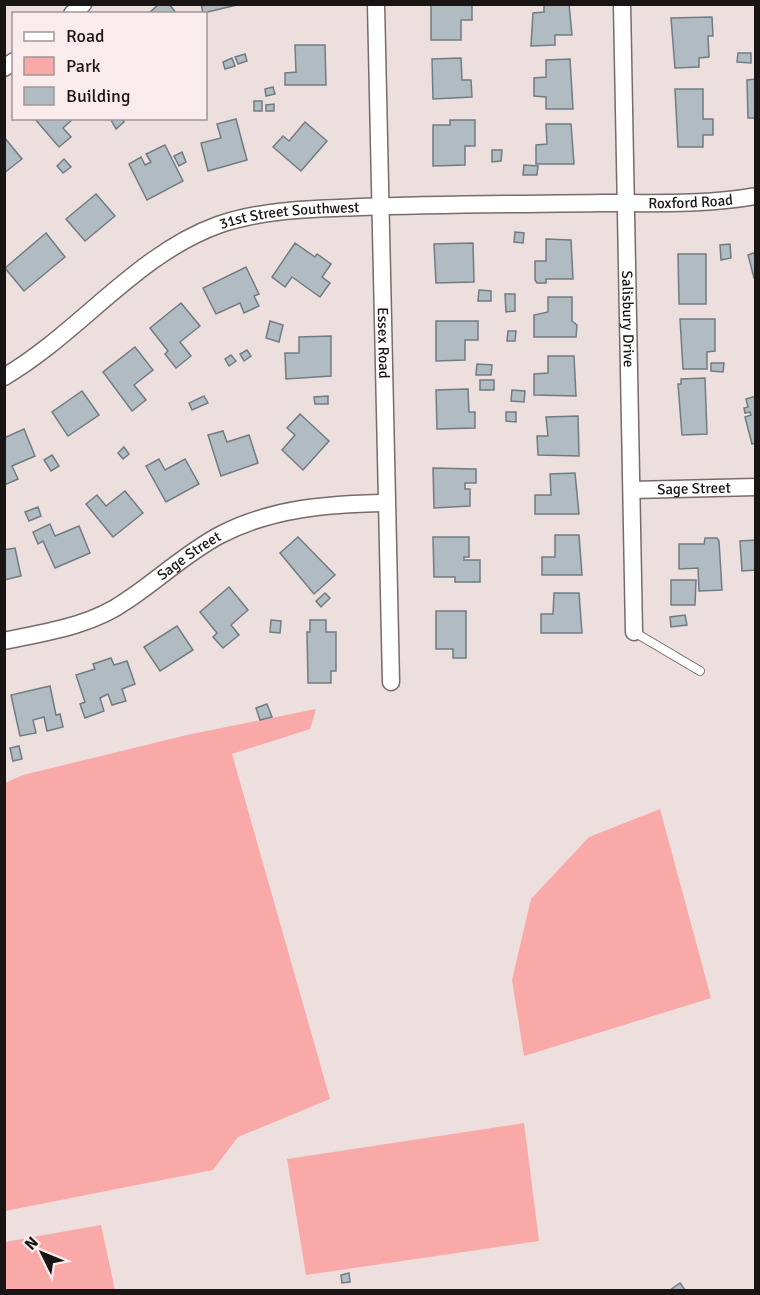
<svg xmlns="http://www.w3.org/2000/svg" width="760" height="1295" font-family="Signika,sans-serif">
<rect width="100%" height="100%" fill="#eddfde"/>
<g fill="#f9aaa8">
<polygon points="316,709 310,729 232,754 330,1099 238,1137 213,1170 5,1211 5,783 23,775 187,735"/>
<polygon points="660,809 711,998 524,1056 512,980 531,899 589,837"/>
<polygon points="524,1123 539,1241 306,1275 287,1159"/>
<polygon points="101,1225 115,1290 5,1290 5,1242"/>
</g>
<g fill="#b1bcc2" stroke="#717c82" stroke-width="1.5">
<polygon points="159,4 169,4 177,14 148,14"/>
<polygon points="201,4 241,4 203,13"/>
<polygon points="431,4 472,4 472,20 461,20 461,40 431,40"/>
<polygon points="544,4 569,4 572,35 555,35 555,45 531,46 533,13 544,12"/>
<polygon points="712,17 713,36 708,36 709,57 699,58 699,67 675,68 671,18"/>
<polygon points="295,45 325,45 326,85 285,85 285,73 296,72"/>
<polygon points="738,53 751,53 751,63 737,62"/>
<polygon points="245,54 247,61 238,64 235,57"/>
<polygon points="232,58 235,66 225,69 223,62"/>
<polygon points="461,58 462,80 471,80 472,97 433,99 432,59"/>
<polygon points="570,59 573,109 546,109 546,97 534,96 534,78 546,77 546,60"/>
<polygon points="756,79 756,118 748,118 747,80"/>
<polygon points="273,87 275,94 266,96 265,89"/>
<polygon points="675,89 703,89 703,119 713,119 713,135 703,135 703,147 678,147"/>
<rect x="254" y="101" width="8" height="10"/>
<polygon points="274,104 274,111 266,111 266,105"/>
<polygon points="34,118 74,118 63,128 71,137 59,147"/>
<polygon points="110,118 121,118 124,122 116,129"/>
<polygon points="236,119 247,160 208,171 201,143 221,138 217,124"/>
<polygon points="450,120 475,120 475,146 465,146 465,165 433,166 433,125 450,125"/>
<polygon points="305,122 327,141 301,171 273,147 283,136 289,141"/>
<polygon points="546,124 571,124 574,164 536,164 536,145 547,144"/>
<polygon points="4,137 22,159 4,173"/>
<polygon points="165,145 183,181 147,200 129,164 141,157 145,165 151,162 146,154"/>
<polygon points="492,150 502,150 501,161 492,162"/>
<polygon points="182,152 186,162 179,166 174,156"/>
<polygon points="64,159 71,167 63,173 57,166"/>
<polygon points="524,165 538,166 537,175 523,175"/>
<polygon points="96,194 115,216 85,241 66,219"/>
<polygon points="515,232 524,233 523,243 514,242"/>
<polygon points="46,233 65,257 24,291 5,268"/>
<polygon points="546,239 571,240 573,279 546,279 546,283 537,283 535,280 535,261 546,261"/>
<polygon points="295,243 315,257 317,254 331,264 322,277 330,283 320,297 292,277 285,287 272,277"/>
<polygon points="473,243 474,282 436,283 434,244"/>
<polygon points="730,244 731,258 721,260 720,245"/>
<polygon points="756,252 756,278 754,278 748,255"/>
<polygon points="678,254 706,254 706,304 679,304"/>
<polygon points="246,267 259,294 254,296 259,306 244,313 240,303 216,314 203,288"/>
<polygon points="479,290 491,291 491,301 478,301"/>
<polygon points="505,294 515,294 515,311 506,312"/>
<polygon points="548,297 572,297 572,321 577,325 576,337 534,337 534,315 548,312"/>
<polygon points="181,303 200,326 180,342 191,356 176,368 165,354 168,351 150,328"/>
<polygon points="680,319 715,319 715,351 707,352 707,369 683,369"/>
<polygon points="270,321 283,325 279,342 266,338"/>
<polygon points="436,321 478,321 478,340 465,340 465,360 436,361"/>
<polygon points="508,331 516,331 515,341 507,341"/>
<polygon points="331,336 331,376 286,379 285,353 299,353 299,337"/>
<polygon points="135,347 153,370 134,385 146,400 132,411 103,372"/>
<polygon points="247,350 251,356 244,361 240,354"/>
<polygon points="231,355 236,361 229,366 225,359"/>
<polygon points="548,356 574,356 576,396 534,395 534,374 548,373"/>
<polygon points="711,363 724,363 723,372 711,371"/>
<polygon points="477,364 492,365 491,375 476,375"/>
<polygon points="705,378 707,434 682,435 678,384 681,384 681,379"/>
<rect x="480" y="380" width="14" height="10"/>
<polygon points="468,389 469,412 475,412 475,428 437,429 436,390"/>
<polygon points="512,390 525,391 524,402 511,401"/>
<polygon points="82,391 99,415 68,436 52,412"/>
<polygon points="204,396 208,403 192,410 189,403"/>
<polygon points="328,396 328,404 315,404 314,397"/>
<polygon points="756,396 756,443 752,444 745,417 751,415 750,412 745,413 744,408 748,407 746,399"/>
<polygon points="506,412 516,412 516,422 506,421"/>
<polygon points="300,414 329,441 303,470 282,450 295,435 287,428"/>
<polygon points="578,416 579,456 538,455 537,436 548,436 546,417"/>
<polygon points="24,429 35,456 12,466 18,479 4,485 4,438"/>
<polygon points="223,431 227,442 249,435 258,463 221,476 208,435"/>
<polygon points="124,447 129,454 123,459 118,453"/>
<polygon points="52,455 59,466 51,471 44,460"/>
<polygon points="159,459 165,470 185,459 199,484 166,502 146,466"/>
<polygon points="433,468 476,469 476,483 465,483 465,489 470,489 470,506 434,508"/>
<polygon points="575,473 579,514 535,514 535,495 551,495 550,474"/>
<polygon points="125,491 143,513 113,537 86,504 97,495 106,506"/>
<polygon points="38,507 41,516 29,521 25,512"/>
<polygon points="50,524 55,536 79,526 90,553 55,568 43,541 38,544 33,532"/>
<polygon points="555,535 579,535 582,575 542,575 542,557 555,557"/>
<polygon points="298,537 335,575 314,594 280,553"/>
<polygon points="433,537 469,537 469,557 464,557 464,560 480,560 480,582 455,582 455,577 434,577"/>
<polygon points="705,538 717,538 719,541 722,590 699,591 698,568 679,569 679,544 704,544"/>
<polygon points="756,540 756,570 742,571 740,541"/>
<polygon points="15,548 21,576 4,580 4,550"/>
<polygon points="671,580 696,580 695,605 671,605"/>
<polygon points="229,587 248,610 231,625 239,635 223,648 213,637 217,633 200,612"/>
<polygon points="325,593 330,598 321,607 316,601"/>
<polygon points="554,593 579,593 582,633 541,633 541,614 553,614"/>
<polygon points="436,611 466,611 466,658 453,658 453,649 436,649"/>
<polygon points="685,615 687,625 671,627 670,617"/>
<polygon points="271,620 281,621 280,633 270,632"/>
<polygon points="310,620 326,620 326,632 336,632 336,671 331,671 331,683 308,683 307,632 310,632"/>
<polygon points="177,626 193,650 160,671 144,647"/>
<polygon points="111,658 114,665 127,661 135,684 122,689 126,701 112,705 108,694 100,698 104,711 85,718 80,704 85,702 76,675 95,669 93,664"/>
<polygon points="50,686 56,715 60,714 63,727 47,731 44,717 33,720 36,733 20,736 11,695"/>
<polygon points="267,704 272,717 260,720 256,708"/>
<polygon points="19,746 22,759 13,761 10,748"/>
<polygon points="349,1273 350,1282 342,1283 341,1275"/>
<polygon points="680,1283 685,1290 670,1290"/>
</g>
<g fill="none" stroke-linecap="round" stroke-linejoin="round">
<defs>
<polyline id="service" points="634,632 700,671"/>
<g id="minor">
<path id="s1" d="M376,4L391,682"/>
<path id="s2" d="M622,4L634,632"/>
<polyline points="72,14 83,4"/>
<polyline points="4,68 14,61"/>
<path id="s3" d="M4,377C79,333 137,254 218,225C264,209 313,209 361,207C441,204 522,204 602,203C652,203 706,205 756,196"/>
<path id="s4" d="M632,490L756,487"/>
<path id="s5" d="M4,641C46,632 91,626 126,601C158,580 186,553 220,535C272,508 328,504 385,503"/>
</g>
</defs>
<use href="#service" stroke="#776b6b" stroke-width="10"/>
<use href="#minor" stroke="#776b6b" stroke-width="19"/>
<use href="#service" stroke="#fff" stroke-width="8"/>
<use href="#minor" stroke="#fff" stroke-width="16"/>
</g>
<g text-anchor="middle" stroke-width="6" stroke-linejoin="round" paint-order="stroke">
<g font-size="15" fill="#1a1515" stroke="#faecec">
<text dy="5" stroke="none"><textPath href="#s3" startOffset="738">Roxford Road</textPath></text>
<text dy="5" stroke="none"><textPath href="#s3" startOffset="336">31st Street Southwest</textPath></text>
<text dy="5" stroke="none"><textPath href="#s2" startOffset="315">Salisbury Drive</textPath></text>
<text dy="5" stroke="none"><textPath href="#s1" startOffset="339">Essex Road</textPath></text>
<text dy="5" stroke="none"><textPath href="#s4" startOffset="62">Sage Street</textPath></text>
<text dy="5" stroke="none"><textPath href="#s5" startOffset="207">Sage Street</textPath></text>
</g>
</g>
<rect width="760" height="1295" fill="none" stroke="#1a1515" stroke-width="12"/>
<rect x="12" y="12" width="195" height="108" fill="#faecec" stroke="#a09696" stroke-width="1.5"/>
<rect x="24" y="32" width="30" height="9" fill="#ffffff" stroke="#a09696" stroke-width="1.5"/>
<text x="66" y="42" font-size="18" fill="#1a1515">Road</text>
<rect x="24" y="57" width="30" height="18" fill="#f9aaa8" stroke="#a09696" stroke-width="1.5"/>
<text x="66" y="72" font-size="18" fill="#1a1515">Park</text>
<rect x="24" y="87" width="30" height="18" fill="#b1bcc2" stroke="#a09696" stroke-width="1.5"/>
<text x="66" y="102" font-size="18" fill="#1a1515">Building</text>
<g transform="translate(42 1253) rotate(313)" stroke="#faecec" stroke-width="4.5" paint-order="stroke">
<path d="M0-4.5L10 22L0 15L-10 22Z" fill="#1a1515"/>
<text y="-9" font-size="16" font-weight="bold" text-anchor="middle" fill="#1a1515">N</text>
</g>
</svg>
